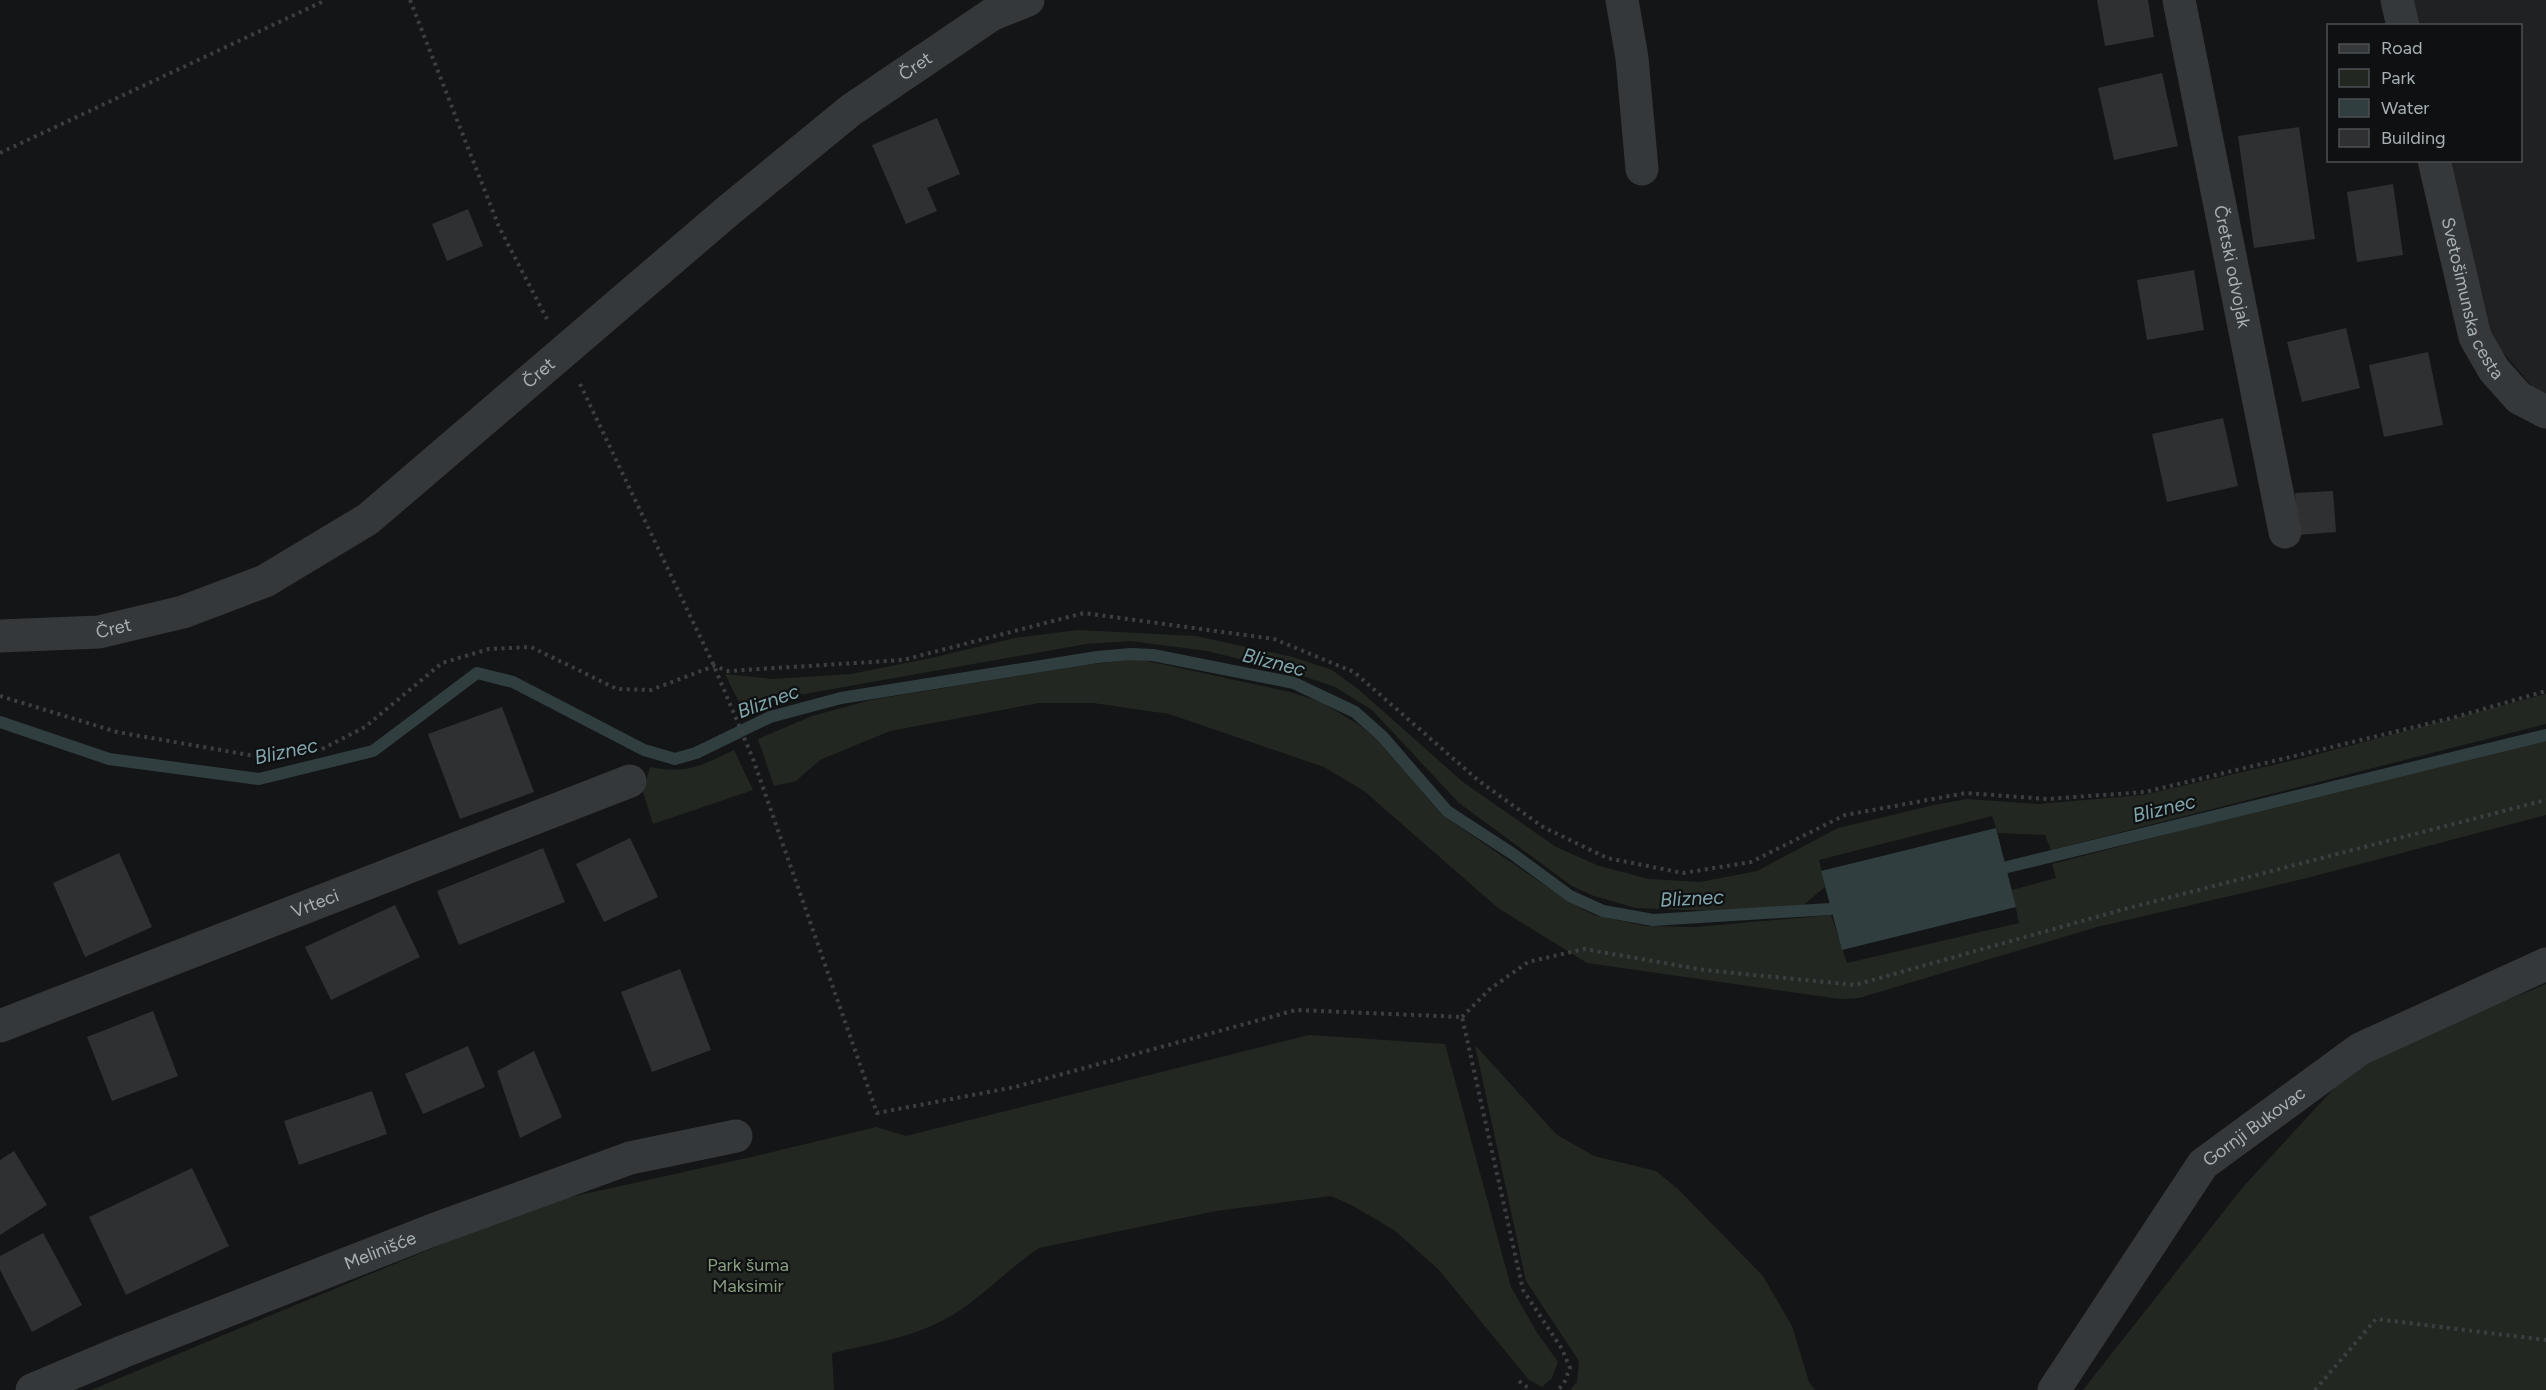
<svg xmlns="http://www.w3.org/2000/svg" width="2546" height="1390" font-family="Figtree,sans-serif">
<rect width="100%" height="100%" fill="#141516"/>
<polygon fill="#202123" points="2411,0 2546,0 2546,399 2541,397 2491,338 2449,161 2520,160 2520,26 2417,25"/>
<g fill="#222821">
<polygon points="1078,630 1196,636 1293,657 1332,670 1358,689 1463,782 1556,847 1599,866 1649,879 1700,882 1757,871 1838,828 1934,805 1967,799 2038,804 2143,795 2303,758 2546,694 2546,724 2051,850 2045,835 1998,833 1992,816 1819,860 1825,887 1801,907 1714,911 1636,908 1594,896 1572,886 1459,803 1372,710 1335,687 1288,671 1207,651 1130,641 1086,644 782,698 745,715 725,674 773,679 851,674 931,658 1015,638"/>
<polygon points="1138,659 1290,692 1321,702 1358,724 1382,744 1441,814 1569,902 1594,915 1645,926 1695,927 1831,915 1847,963 2019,923 2012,890 2056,878 2052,864 2260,810 2546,741 2546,815 2307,878 2097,927 1859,998 1840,999 1587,963 1498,908 1364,791 1324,767 1169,714 1093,703 1039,703 890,731 820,760 796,781 774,786 758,739 812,716 871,700 1083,665"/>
<path d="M734,750L753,790L653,824L643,792L650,767C689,774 700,766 734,750Z"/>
<polygon points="2546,984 2546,1390 2083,1390 2243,1187 2360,1060"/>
<path d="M1309,1035L1445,1044L1511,1287L1536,1331L1558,1362L1552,1378L1542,1387L1529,1380L1438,1269L1394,1230L1353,1206L1331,1196L1216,1211L1039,1248C1011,1267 987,1292 959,1311C921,1336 876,1343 832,1353L834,1390H91L539,1204L747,1158L876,1127L906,1136Z"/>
<polygon points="1475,1045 1557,1135 1594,1156 1656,1171 1677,1188 1763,1276 1792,1326 1809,1382 1815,1390 1570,1390 1577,1382 1579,1361 1526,1281"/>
</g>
<polygon fill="#303e3f" points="1996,828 2016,907 1842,950 1821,871"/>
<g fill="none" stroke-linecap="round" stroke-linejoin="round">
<g stroke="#303e3f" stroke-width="12">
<polyline points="0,722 109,759 259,779 373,751 477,673 513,682 644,750 675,759 696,753 770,717 841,698 1097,657 1131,654 1153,655 1294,683 1355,712 1383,737 1447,811 1513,854 1570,896 1603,911 1653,920 1830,909 1845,905"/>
<polyline points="1991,871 2546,735"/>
</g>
</g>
<g fill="#2f3032">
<polygon points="2097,0 2148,0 2154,37 2105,46"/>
<polygon points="2162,73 2178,146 2114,160 2098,88"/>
<polygon points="937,118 960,174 927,188 937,211 906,224 872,145"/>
<polygon points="2299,127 2315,239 2254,248 2238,136"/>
<polygon points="2393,184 2403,255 2357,262 2347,192"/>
<polygon points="468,209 483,246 447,261 432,224"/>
<polygon points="2194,270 2204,330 2147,340 2137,280"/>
<polygon points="2346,328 2360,388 2302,402 2287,342"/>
<polygon points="2428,352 2443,425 2384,437 2369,365"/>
<polygon points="2223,418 2238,486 2167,502 2152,434"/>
<polygon points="2333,491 2336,532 2298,535 2295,493"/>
<polygon points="502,707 534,792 460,819 428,734"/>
<polygon points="630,838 658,897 604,922 576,864"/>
<polygon points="543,848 565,902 459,945 437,891"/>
<polygon points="119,853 152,927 85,957 53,883"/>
<polygon points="395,905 420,957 331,1000 305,947"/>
<polygon points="680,969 711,1050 652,1072 621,992"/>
<polygon points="153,1011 178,1076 112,1101 87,1037"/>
<polygon points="468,1046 485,1087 423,1114 405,1074"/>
<polygon points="534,1051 562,1117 520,1138 497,1071"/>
<polygon points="372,1091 387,1134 299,1165 284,1121"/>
<polygon points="14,1151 47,1205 0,1235 0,1160"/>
<polygon points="192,1168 229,1246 126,1295 89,1217"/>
<polygon points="43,1233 82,1305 32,1332 0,1270 0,1256"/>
</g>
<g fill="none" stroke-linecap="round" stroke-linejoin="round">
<g stroke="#3c3f41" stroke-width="4" stroke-dasharray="3 4.5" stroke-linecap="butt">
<polyline points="410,0 499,227 547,319"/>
<polyline points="0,153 326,0"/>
<polyline points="580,384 714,666 753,759 877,1113 1015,1087 1296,1010 1462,1017 1523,1290 1562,1349 1570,1368 1564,1383 1558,1390"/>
<polyline points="0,696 117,732 255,756 320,750 365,727 442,663 489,649 531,647 617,689 651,690 714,666 728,671 903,660 1084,613 1274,639 1354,672 1479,781 1543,827 1607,858 1683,873 1751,862 1845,815 1966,793 2047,799 2145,792 2452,718 2546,691"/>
<polyline points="1462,1017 1490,989 1528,962 1584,949 1704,970 1855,985 2121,910 2546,800"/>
<polyline points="1519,1381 1531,1390"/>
<polyline points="2315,1390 2376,1319 2546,1340"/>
</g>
<g stroke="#35383a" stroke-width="33">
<polyline points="1622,0 1632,58 1642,169"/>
<path id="s1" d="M2179,0L2285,532"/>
<polyline points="2397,0 2403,26"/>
<path id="s2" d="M2434,160L2475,337L2494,370L2519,398L2546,412"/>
<path id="s3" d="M0,636L99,632L183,612L265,581L368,519L729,210L851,110L991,15L1028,0"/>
<path id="s4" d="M0,1026L630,781"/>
<path id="s5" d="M32,1390L122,1352L430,1231L630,1158L736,1136"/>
<path id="s6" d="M2054,1390L2203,1164L2360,1049L2546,964"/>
</g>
</g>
<g text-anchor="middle" stroke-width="4.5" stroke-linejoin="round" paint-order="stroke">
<g font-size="18" fill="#a7b0b5" stroke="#0f1011">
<text dy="6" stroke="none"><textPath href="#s3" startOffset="1104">Čret</textPath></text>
<text dy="6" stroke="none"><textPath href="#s1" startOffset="272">Čretski odvojak</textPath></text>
<text dy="6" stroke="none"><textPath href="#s2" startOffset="144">Svetošimunska cesta</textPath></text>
<text dy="6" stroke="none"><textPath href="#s3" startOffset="618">Čret</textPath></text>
<text dy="6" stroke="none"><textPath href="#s3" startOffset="114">Čret</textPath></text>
<text dy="6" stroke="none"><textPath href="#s4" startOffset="338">Vrteci</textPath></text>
<text dy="6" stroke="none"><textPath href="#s6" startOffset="334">Gornji Bukovac</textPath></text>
<text dy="6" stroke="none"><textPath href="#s5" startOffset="375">Melinišće</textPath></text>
</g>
<g font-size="18" fill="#879e7f" stroke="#0f1011">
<text x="748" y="1271">Park šuma<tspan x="748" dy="21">Maksimir</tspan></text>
</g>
<g font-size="20" font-style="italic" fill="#81a6ad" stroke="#0f1011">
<text transform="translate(1274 662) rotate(14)" y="7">Bliznec</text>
<text transform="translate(768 701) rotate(-20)" y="7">Bliznec</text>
<text transform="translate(286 751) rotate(-12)" y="7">Bliznec</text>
<text transform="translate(2164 808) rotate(-14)" y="7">Bliznec</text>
<text transform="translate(1692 898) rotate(-3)" y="7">Bliznec</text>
</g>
</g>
<rect x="2327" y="24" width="195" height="138" fill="#0f1011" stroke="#4c5053" stroke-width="1.5"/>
<rect x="2339" y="44" width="30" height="9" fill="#35383a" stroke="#4c5053" stroke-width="1.5"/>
<text x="2381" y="54" font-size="18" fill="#a7b0b5">Road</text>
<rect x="2339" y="69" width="30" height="18" fill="#222821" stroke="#4c5053" stroke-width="1.5"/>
<text x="2381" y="84" font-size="18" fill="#a7b0b5">Park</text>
<rect x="2339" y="99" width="30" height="18" fill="#303e3f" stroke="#4c5053" stroke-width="1.5"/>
<text x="2381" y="114" font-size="18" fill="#a7b0b5">Water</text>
<rect x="2339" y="129" width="30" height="18" fill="#2f3032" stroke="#4c5053" stroke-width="1.5"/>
<text x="2381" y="144" font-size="18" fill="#a7b0b5">Building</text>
</svg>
